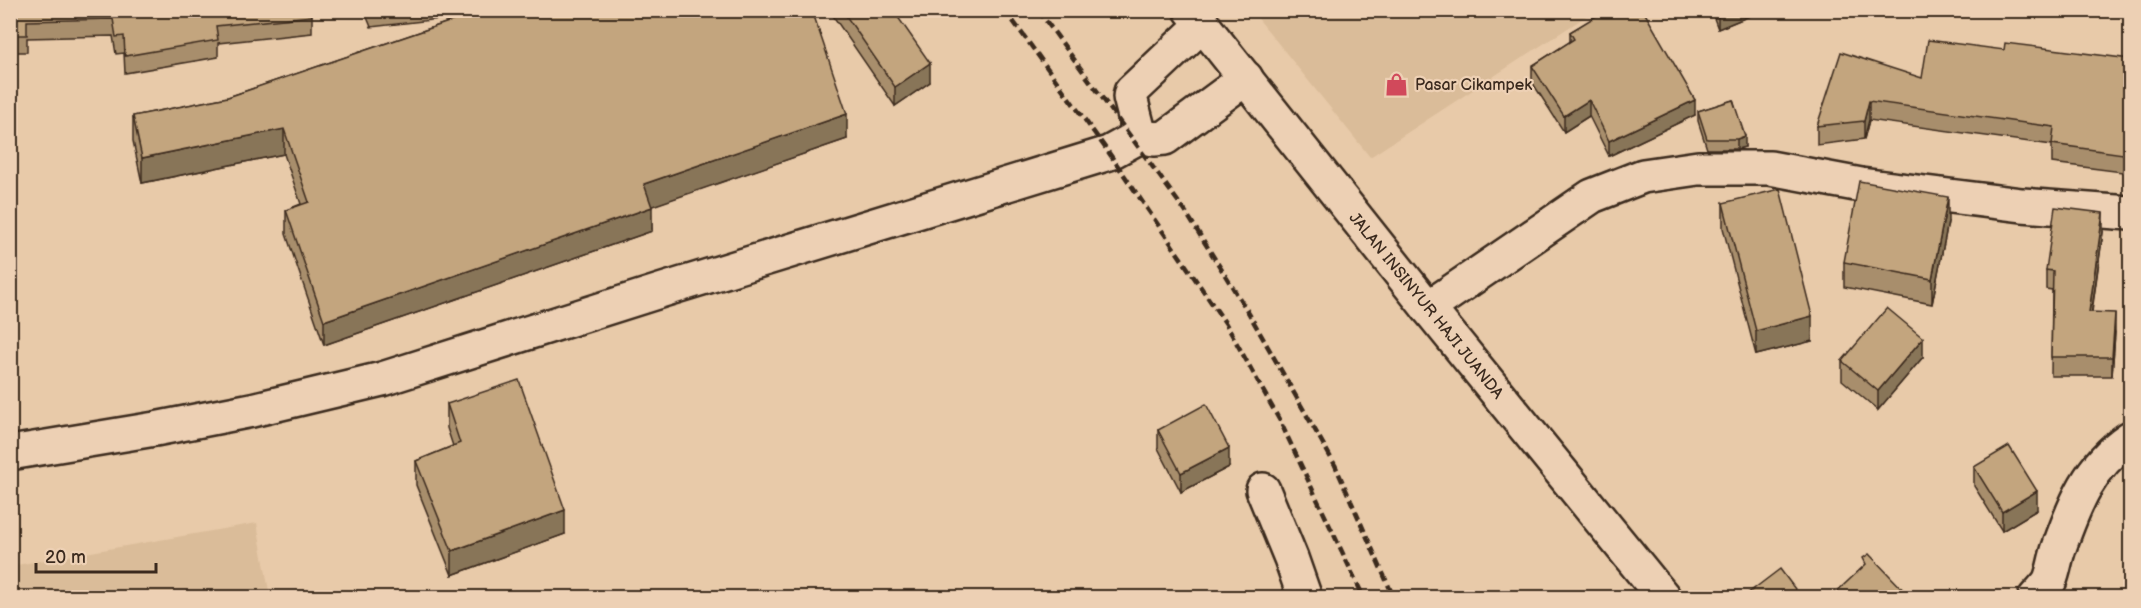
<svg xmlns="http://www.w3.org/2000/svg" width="2141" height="608" font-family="'Balsamiq Sans',sans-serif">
<rect width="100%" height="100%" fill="#e8caa9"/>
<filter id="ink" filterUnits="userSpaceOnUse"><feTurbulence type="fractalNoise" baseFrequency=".0167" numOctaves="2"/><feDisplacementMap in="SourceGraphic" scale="12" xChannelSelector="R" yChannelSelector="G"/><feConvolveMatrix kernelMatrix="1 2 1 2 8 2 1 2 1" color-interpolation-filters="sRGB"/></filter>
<g filter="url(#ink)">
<g fill="#dabc99">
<polygon points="1252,11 1594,11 1370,157"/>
<polygon points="257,523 270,597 11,597 11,566"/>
</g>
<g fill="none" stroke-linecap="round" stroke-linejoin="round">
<defs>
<g id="minor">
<polyline points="1140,136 1130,97 1131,92 1203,24"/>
<polyline points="1428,308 1592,196 1643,176 1698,168 1770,168 1861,185 2022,205 2130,213"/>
<polyline points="10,453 155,429 252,410 382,379 663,290 1109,153 1140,136 1154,139 1165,138 1246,78"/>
<polyline points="1263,490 1291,558 1305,598"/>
<path d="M2035,598C2040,592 2047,586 2050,580C2054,570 2055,559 2059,548C2075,503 2089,466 2130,438"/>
</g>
<polyline id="highway" points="1191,10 1428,308 1664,598"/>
</defs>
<use href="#minor" stroke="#3b2a1e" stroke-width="38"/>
<use href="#highway" stroke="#3b2a1e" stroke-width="38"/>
<use href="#minor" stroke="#edd0b4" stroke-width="33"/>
<use href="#highway" stroke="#edd0b4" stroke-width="33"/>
<g stroke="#3b2a1e" stroke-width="4.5" stroke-dasharray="9 4.5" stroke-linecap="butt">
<polyline points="1005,10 1109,153 1226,324 1280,421 1364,598"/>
<polyline points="1038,10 1185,211 1248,312 1335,465 1394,598"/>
</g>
</g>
<g fill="#a88e6c" stroke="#3b2a1e" stroke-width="1.5">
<polygon points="10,10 312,16 312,33 218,43 218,57 125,73 124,53 116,54 113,36 27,38 27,52 10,52"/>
<polygon points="364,10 812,10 847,139 651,206 652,231 324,345 286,234 286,210 301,204 284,154 142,183 133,141 133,116 228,97 466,16 371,27"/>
<polygon points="829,10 893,10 930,82 895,106"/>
<polygon points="1603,10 1643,10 1695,115 1609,156 1589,116 1564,132 1532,82 1532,66 1570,42 1570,32 1603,13"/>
<polygon points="1711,10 1764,10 1718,29"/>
<polygon points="2004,50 2130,59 2130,173 2052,163 2052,145 1869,120 1864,139 1817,145 1817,126 1922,78"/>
<polygon points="1733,100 1745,147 1737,149 1707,149 1698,121 1698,111"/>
<polygon points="1723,203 1812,341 1756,355 1723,228"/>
<polygon points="1948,222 1932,304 1844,287 1844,262"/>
<polygon points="2103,232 2092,312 2115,332 2112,376 2051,376 2052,290 2046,289 2046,270"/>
<polygon points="1923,357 1878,410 1842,380 1842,361"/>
<polygon points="447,404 565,534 452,575 416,485 416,461 453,446 447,428"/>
<polygon points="1158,430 1229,467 1181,492 1158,448"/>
<polygon points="1974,467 2037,510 2002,531 1974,486"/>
</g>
<g fill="#887458" stroke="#3b2a1e" stroke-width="1.5">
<polygon points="1718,10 1764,10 1718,29"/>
<polygon points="930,63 930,82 895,106 895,87"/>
<polygon points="1589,100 1589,116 1564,132 1564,116"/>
<polygon points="1695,100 1695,115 1609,156 1609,141"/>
<polygon points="1869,101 1869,120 1864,139 1864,121"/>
<polygon points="847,114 847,139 644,209 644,184"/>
<polygon points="284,129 284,154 142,183 142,158"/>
<polygon points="1745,136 1745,147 1737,149 1737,139"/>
<polygon points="1948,197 1948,222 1932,304 1932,279"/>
<polygon points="652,207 652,231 324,345 324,321"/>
<polygon points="2103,213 2103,232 2089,330 2089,312"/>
<polygon points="2115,313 2115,332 2112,376 2112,357"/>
<polygon points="1812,316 1812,341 1756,355 1756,331"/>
<polygon points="1923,338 1923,357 1878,410 1878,391"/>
<polygon points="1229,448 1229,467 1181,492 1181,473"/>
<polygon points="2037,491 2037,510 2002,531 2002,512"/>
<polygon points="565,510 565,534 452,575 452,551"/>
</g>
<g fill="#c3a57e" stroke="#3b2a1e" stroke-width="1.5">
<polygon points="10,10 311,10 312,16 216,26 218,40 125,56 124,36 116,37 113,19 27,21 27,35 10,35"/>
<polygon points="484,10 812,10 847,114 644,184 652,207 324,321 286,210 309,202 284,129 142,158 133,116 228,97"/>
<polygon points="842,10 893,10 930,63 895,87"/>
<polygon points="1606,10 1643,10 1695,100 1609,141 1589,100 1564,116 1532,66 1574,39 1570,32"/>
<polygon points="1928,40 2004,50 2005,43 2130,59 2130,155 2052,144 2054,127 1869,101 1864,121 1817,126 1841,52 1922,78"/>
<polygon points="1733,100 1745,136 1737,139 1707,139 1698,111"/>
<polygon points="1859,181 1948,197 1932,279 1844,262"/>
<polygon points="1780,189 1812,316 1756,331 1723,203"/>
<polygon points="2055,207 2103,213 2089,312 2115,313 2112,357 2051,357 2053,271 2046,270"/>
<polygon points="1887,308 1923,338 1878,391 1842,361"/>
<polygon points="519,380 565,510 452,551 416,461 460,443 447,404"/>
<polygon points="1206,404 1229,448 1181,473 1158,430"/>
<polygon points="2009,446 2037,491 2002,512 1974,467"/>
<polygon points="1869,554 1910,597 1831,597 1866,564 1863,558"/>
<polygon points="1780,569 1801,597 1750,597 1747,594"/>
<polygon points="1937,594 1938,597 1929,597"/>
</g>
</g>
<defs>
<symbol id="shop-bare" viewBox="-9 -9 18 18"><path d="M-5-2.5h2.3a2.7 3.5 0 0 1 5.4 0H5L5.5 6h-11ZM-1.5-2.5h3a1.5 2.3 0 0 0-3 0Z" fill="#d1495b" stroke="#edd0b4" stroke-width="2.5" paint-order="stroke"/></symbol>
</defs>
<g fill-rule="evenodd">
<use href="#shop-bare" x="1380" y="68" width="33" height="33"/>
</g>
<g text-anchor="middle" stroke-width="4.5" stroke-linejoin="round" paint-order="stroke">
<g font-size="16" fill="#3b2a1e" stroke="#edd0b4" text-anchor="start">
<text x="1415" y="90">Pasar Cikampek</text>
</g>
<g font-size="16" fill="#3b2a1e" stroke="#edd0b4">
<text transform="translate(1427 305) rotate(51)" y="6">JALAN INSINYUR HAJI JUANDA</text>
</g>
</g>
<rect width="2141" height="608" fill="none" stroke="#edd0b4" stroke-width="36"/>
<rect x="18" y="18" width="2105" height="572" fill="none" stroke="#3b2a1e" stroke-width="2" filter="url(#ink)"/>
<path d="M36 563v9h120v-9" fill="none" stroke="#3b2a1e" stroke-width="3"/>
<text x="45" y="563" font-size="18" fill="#3b2a1e" stroke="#edd0b4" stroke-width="4.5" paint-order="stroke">20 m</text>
</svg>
